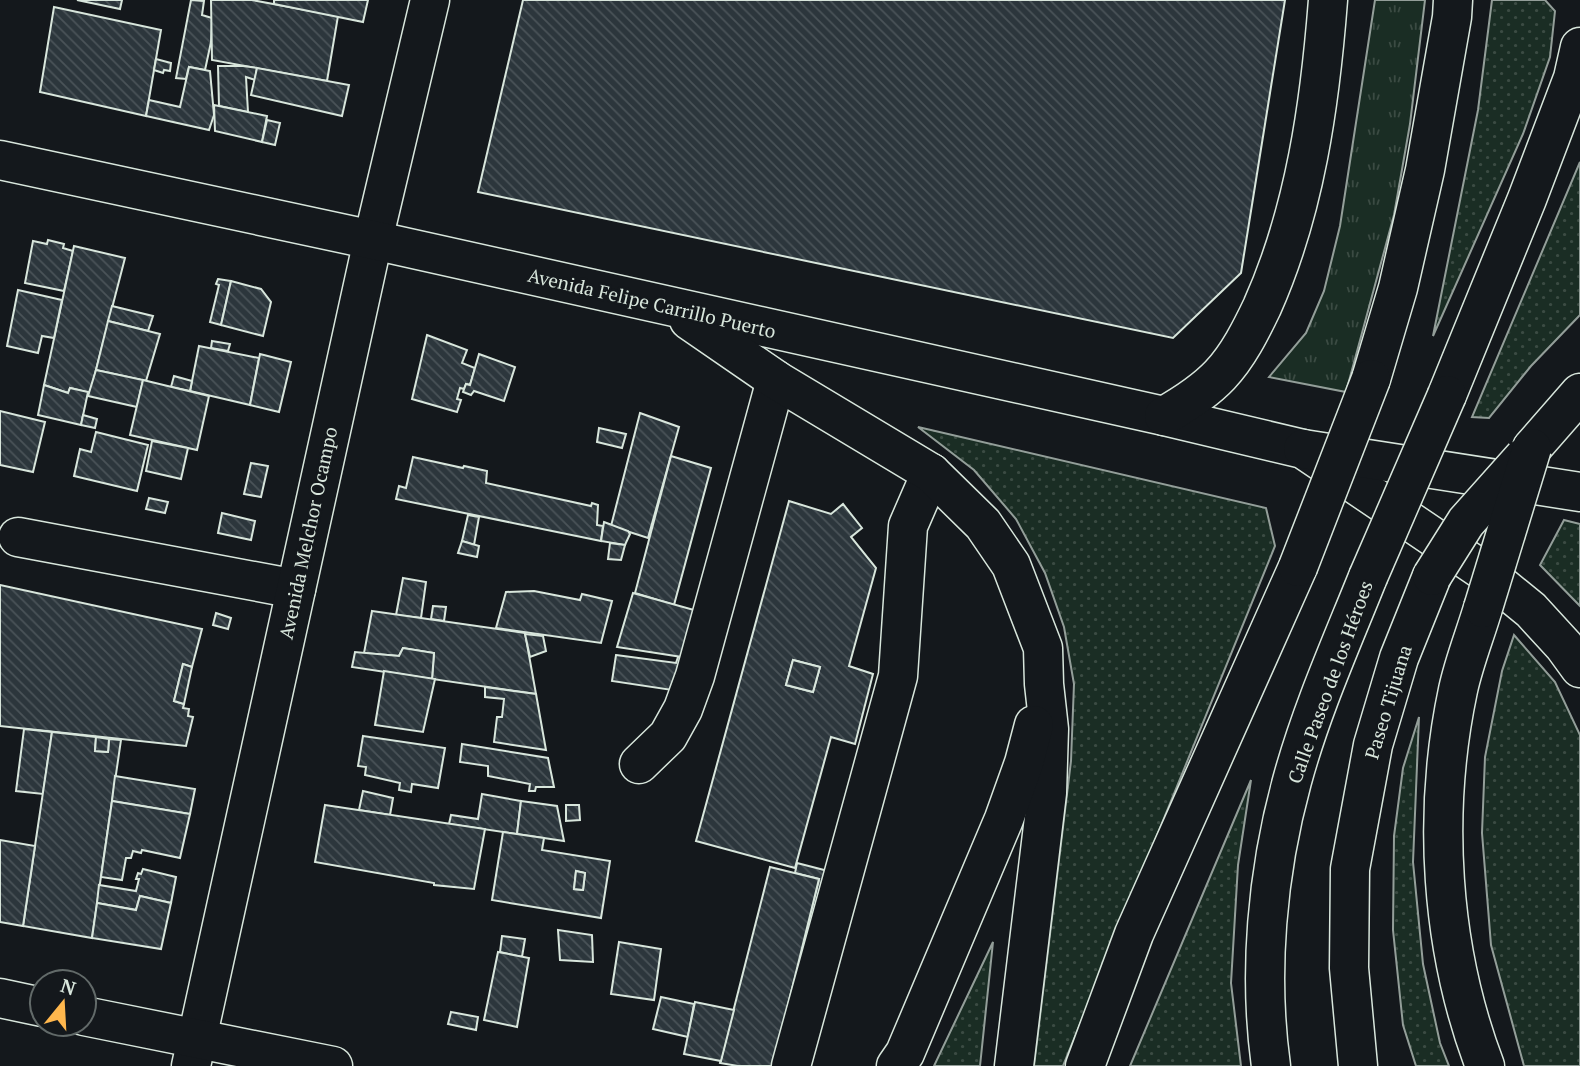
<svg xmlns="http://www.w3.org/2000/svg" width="1580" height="1066" font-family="'PT Serif',serif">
<defs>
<pattern id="grass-dots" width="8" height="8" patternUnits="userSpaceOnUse" patternTransform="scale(1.75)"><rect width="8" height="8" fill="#1a2d24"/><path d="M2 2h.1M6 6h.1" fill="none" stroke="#3b4b43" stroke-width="1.8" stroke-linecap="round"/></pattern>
<pattern id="park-tufts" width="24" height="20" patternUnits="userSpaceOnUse" patternTransform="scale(1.75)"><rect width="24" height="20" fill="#1a2d24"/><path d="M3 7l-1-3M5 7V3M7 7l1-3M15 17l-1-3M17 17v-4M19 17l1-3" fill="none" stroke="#3b4b43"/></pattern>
<pattern id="building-back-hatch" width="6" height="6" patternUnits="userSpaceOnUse" patternTransform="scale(1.75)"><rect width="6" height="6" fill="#2c363c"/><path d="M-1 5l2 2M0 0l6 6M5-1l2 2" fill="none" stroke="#4a5358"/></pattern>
</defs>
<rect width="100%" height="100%" fill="#14181c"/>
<g fill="url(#grass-dots)" stroke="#939e99" stroke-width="2">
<polygon points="1492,0 1545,0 1555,11 1550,57 1523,134 1433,336 1478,110"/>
<polygon points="1580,162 1580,315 1531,366 1489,418 1472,417"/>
<polygon points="918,427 1266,508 1275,546 1063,1066 1034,1066 1071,761 1074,684 1064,627 1045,573 1016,519 974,470"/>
<polygon points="1564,520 1580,524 1580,606 1540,565"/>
<polygon points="1514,635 1555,682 1580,735 1580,1066 1524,1066 1491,945 1482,833 1485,757 1502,671"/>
<polygon points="1419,717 1413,862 1423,964 1440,1043 1449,1066 1416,1066 1403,1025 1393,930 1394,836 1403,768"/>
<polygon points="1251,780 1238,865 1231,983 1241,1066 1130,1066"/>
<polygon points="993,942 980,1066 934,1066"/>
</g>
<polygon fill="url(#park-tufts)" stroke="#939e99" stroke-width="2" points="1375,0 1425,0 1410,124 1394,215 1346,392 1269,377 1306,333 1324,291 1340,226"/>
<g fill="url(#building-back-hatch)" stroke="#d8e6dc" stroke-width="2" fill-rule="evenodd">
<polygon points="77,0 122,0 120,9"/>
<polygon points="191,0 204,1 202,15 212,18 211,42 205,70 189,67 186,79 176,78"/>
<polygon points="211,0 252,0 338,16 327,81 212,60"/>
<polygon points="274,0 368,0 363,22 274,4"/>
<polygon points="523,0 1285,0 1241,273 1173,338 478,192"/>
<polygon points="54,7 161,30 146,116 40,92"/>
<polygon points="156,59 171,63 170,71 164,70 163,73 154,70"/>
<polygon points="218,66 243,66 257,68 255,80 246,77 248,112 219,106"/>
<polygon points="189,67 210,71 214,115 209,130 146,116 149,100 180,107"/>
<polygon points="257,68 349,85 342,116 251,95"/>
<polygon points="214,105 267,116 262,142 215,131"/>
<polygon points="267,120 280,123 275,145 262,142"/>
<polygon points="48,240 64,244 63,248 73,251 64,291 25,283 33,241 47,244"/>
<polygon points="74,246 125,258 90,393 70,388 68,393 44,385"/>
<polygon points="218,279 231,281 221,325 210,322 219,285 216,284"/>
<polygon points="231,281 261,289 271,302 263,336 221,325"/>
<polygon points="18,290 62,300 54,338 42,336 38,353 7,346"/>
<polygon points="112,306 153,316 148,331 108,321"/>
<polygon points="108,321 160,334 146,381 96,370"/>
<polygon points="427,335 467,350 462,363 475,368 470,385 466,384 464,389 460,388 457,399 461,400 457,412 412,399"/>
<polygon points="212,341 230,344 228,351 211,348"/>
<polygon points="199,346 259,358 250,405 190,391"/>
<polygon points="260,354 291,362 279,412 250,405"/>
<polygon points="479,354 515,367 504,401 474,391 471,395 463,392 466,384 470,385"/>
<polygon points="96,370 143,380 137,407 88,396"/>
<polygon points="174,376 192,381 190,391 171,387"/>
<polygon points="143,380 209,396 197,450 130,435"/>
<polygon points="44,385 68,393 70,388 88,392 81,425 38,415"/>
<polygon points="0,411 45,422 33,472 0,465"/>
<polygon points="640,413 679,427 648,538 611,526"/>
<polygon points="83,415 97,419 95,428 81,425"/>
<polygon points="599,428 626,434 622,448 597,442"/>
<polygon points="96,432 148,445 137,491 74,476 80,449 91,452"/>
<polygon points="152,441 188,448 181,479 146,471"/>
<polygon points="671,456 711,468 674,605 635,593"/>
<polygon points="413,457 463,468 464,466 487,471 486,483 591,506 592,503 598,505 597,525 603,526 601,541 396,499 399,486 406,488"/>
<polygon points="251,463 268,466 261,497 244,494"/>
<polygon points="149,498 168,502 165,513 146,509"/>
<path d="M789,501L831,514L843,504L862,528L851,537L876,568L849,666L873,674L855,744L831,737L795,868L696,841ZM793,660L820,667L813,692L786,685Z"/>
<polygon points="222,513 255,521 251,540 218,533"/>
<polygon points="468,515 479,517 474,545 462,541"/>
<polygon points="604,522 628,531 630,534 625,545 601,541"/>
<polygon points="462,541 479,546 477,557 458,553"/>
<polygon points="610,543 625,545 621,560 608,559"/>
<polygon points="403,578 426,582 421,618 396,615"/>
<polygon points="0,585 202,629 192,667 183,664 174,701 184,704 183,708 189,709 188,716 193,717 186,746 0,726"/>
<polygon points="534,591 580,600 582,594 612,601 601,643 496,628 506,592"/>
<polygon points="633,593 694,610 695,659 617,647"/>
<polygon points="433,606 446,607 444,621 431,619"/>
<polygon points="372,611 525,633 536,694 432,679 434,653 403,648 399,656 364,653"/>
<polygon points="216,613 231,618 228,629 213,625"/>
<polygon points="525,634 543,636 546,651 530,657"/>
<polygon points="403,648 434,653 432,679 352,667 355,652 399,656"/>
<polygon points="616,655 676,663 678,657 695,659 685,692 612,681"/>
<polygon points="793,660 820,667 813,692 786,685"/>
<polygon points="183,664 192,667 184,704 174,701"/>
<polygon points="384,671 435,679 423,732 375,725"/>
<polygon points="485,687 536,694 546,750 494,742 497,717 502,717 504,699 485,697"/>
<polygon points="24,729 52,732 43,794 16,791"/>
<polygon points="52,732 96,737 95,751 108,752 109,739 121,740 92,938 23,926"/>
<polygon points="363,736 445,748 438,788 412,784 411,792 399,790 400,783 365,775 366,767 358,766"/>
<polygon points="96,737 109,739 108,752 95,751"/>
<polygon points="462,744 548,758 554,787 536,787 535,791 529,791 530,784 488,776 488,766 460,762"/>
<polygon points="115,776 195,789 190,814 112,801"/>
<polygon points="363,791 393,798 390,815 359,810"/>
<polygon points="482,794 521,801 517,834 449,824 451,815 478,819"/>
<polygon points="112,801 190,814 180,858 142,850 141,853 133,851 131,858 126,858 122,880 101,877"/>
<polygon points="521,801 557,806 564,841 517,834"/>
<polygon points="325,805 485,829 474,889 434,885 434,883 315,862"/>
<polygon points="566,805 579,805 580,820 566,821"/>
<path d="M503,832L544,838L542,850L610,861L601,918L492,900ZM576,871L585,873L583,890L574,889Z"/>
<polygon points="0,840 35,846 23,926 0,922"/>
<polygon points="797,863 828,871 773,1066 819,879 795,873"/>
<polygon points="770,867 819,879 773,1066 738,1066 720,1063"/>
<polygon points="143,869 176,877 171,903 140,896 136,910 97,903 99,885 136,891 139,879 136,879 138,873 141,874"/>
<polygon points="576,871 585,873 583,890 574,889"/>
<polygon points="140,896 171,903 161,949 92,938 97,903 136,910"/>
<polygon points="558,930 592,935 593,962 560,960"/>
<polygon points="502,936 525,939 522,957 500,952"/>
<polygon points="619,942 661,949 654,1000 611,994"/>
<polygon points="498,952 529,958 517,1027 484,1020"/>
<polygon points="661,997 694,1004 688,1037 653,1029"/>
<polygon points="695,1002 734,1010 721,1061 684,1054"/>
<polygon points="451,1012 478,1017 476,1030 448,1024"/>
</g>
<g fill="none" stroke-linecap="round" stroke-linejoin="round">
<defs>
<g id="minor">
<polyline points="18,537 296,589"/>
<polyline points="639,764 668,736 683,709 695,676 776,380"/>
<polyline points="191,1066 373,240 430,0"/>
<polyline points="791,1066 898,676 908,526 931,473"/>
</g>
<g id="major">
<polyline points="0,160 373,240 1164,416 1303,449 1482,570 1531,610 1564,646 1580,668"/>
<polyline points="689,320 776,380 931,473 983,524 1011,565 1043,648 1044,684 1049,729 1047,793 1014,1066"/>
<polyline points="1447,395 1527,199 1573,78 1580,47"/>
<path d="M1164,416C1185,404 1204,392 1220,375C1238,356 1251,330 1262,307C1305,211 1320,104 1328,0"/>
<polyline points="0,998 42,1007"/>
<polyline points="84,1016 333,1066"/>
<polyline points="896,1066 905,1053 1004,819 1024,763 1034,725"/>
<path d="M1271,1066C1258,973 1267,872 1292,781C1311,711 1341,644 1368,577"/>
</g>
<g id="highway">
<polyline points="1371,379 1398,288 1425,170 1452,17 1453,0"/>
<polyline points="1532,448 1580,393"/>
<polyline points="1303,449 1580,492"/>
<path d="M1483,608C1475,635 1464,662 1458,690C1432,813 1440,948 1485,1066"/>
<polyline points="1085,1066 1134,934 1298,567"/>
<polyline points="1358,1066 1349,968 1350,869 1373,745 1399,658 1432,576"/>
</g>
</defs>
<use href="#minor" stroke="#d8e6dc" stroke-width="41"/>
<use href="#major" stroke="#d8e6dc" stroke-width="41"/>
<use href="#highway" stroke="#d8e6dc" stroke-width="41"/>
<use href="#minor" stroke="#14181c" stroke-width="38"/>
<use href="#major" stroke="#14181c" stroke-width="38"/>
<use href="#highway" stroke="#14181c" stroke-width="38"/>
<defs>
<polyline id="major-bridge" points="1368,577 1447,395"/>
<g id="highway-bridge">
<polyline points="1298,567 1371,379"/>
<polyline points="1432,576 1466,522 1524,457"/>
<polyline points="1483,608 1532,448"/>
</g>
</defs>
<use href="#major-bridge" stroke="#d8e6dc" stroke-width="41" stroke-linecap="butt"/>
<use href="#highway-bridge" stroke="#d8e6dc" stroke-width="41" stroke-linecap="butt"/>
<use href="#major-bridge" stroke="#14181c" stroke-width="38"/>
<use href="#highway-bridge" stroke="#14181c" stroke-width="38"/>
</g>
<g text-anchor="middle" stroke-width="5" stroke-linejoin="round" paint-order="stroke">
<g font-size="19" fill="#d8e6dc" stroke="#14181c">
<text transform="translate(652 303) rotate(13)" y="7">Avenida Felipe Carrillo Puerto</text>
<text transform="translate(308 533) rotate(-78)" y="7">Avenida Melchor Ocampo</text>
<text transform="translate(1330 682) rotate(-70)" y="7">Calle Paseo de los Héroes</text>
<text transform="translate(1388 702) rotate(-73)" y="7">Paseo Tijuana</text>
</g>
</g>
<g transform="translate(63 1003) rotate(18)"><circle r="33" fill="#14181c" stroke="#626a69" stroke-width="2"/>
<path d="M0-5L12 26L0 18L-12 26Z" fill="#ffb74d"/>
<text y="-10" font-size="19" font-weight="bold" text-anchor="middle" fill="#d8e6dc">N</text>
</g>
</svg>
